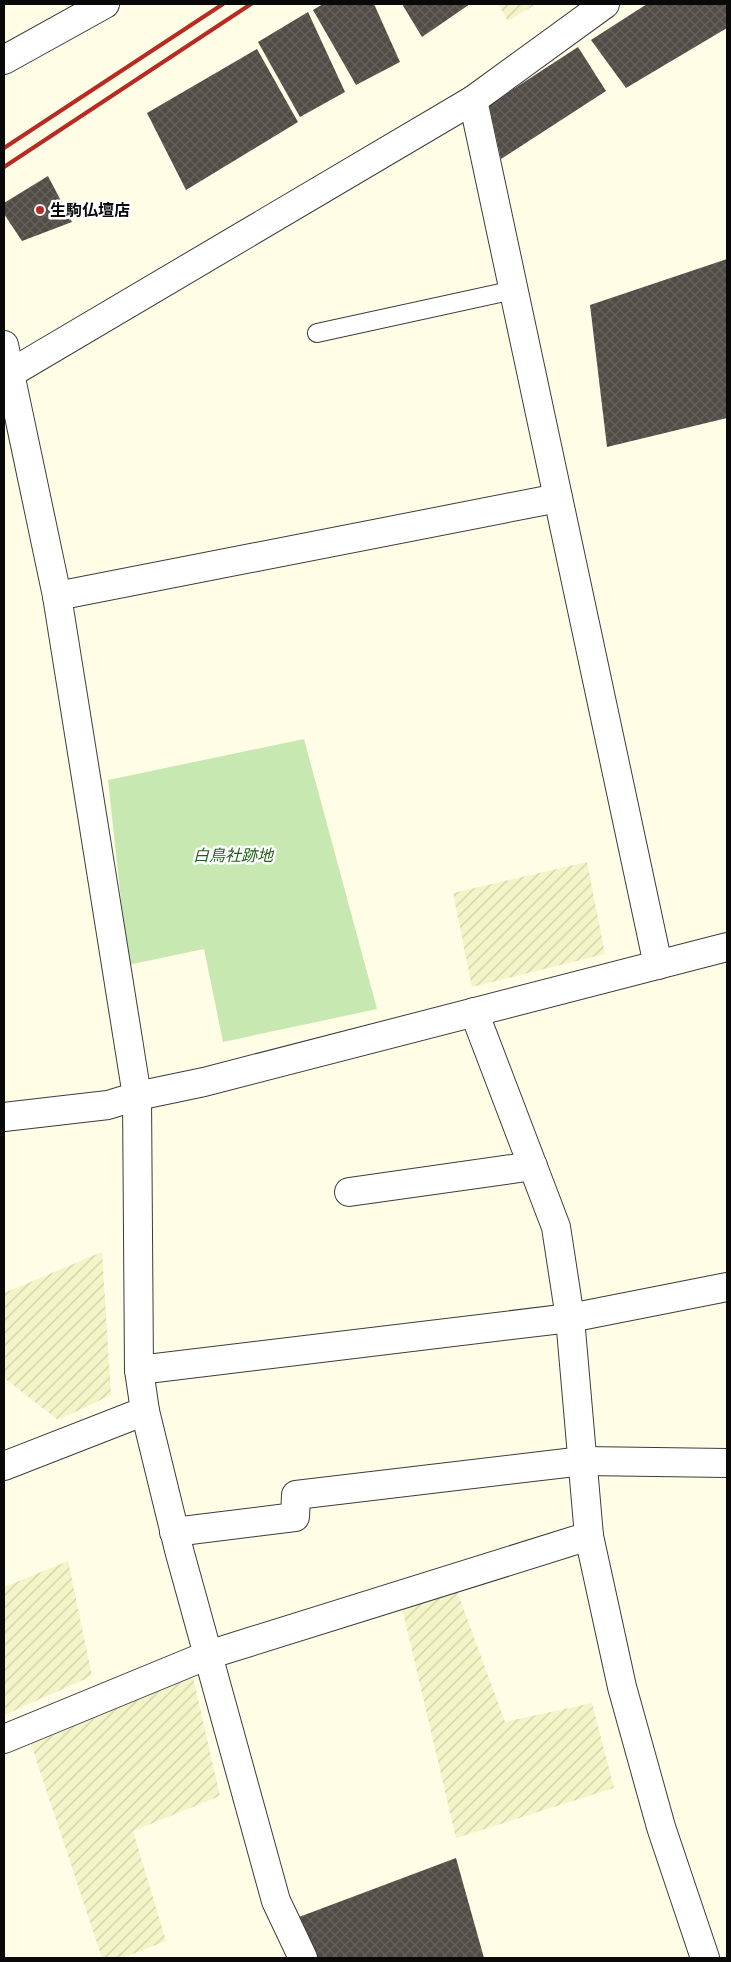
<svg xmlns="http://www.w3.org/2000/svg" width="731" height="1962" font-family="Merriweather,'Noto Sans JP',serif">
<defs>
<pattern id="farmland-furrows" width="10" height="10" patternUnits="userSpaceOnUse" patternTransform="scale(1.25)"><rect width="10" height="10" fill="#f3f4c7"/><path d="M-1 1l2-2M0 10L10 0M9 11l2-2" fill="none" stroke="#cfd0aa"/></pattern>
<pattern id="building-cross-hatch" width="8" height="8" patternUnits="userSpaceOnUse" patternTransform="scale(1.25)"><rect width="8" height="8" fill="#524c46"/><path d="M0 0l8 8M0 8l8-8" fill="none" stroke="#66615c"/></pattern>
</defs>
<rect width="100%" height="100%" fill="#fffde6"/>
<g fill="url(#farmland-furrows)">
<polygon points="498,4 536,4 508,21"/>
<polygon points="587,862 605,954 472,987 453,893"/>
<polygon points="102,1252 111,1395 58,1420 4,1378 4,1293"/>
<polygon points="68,1561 92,1676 4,1715 4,1587"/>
<polygon points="457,1591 505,1722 592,1703 614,1788 456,1838 402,1608"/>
<polygon points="193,1677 220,1796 133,1831 166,1941 122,1958 102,1958 31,1744"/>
</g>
<polygon fill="#c8e8b1" points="304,739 377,1009 223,1042 204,949 128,965 108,780"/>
<g fill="url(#building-cross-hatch)">
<polygon points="323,4 374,4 400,62 356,85 313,10"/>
<polygon points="402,4 470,4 422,37"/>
<polygon points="647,4 727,4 727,28 626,88 591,40"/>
<polygon points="308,12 345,92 300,117 258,42"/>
<polygon points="578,47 606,91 501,159 489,105"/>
<polygon points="257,49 298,122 186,190 147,113"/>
<polygon points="48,176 72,222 22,241 4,214 4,203"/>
<polygon points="727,259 727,418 607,447 590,305"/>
<polygon points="456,1858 484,1958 317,1958 299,1917"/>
</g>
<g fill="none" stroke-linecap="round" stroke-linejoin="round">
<defs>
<polyline id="lane" points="317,333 514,290"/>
<g id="street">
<polyline points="4,60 105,4"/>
<polyline points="473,100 658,965"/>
<polyline points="4,345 57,596 137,1096 139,1370 145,1411 179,1550 276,1901 303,1958"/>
<polyline points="4,377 473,100 605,4"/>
<polyline points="57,596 558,498"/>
<polyline points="474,1012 556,1227 570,1318 589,1536 622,1687 661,1827 705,1958"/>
<polyline points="4,1117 108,1105 137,1096 204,1082 727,947"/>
<polyline points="349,1192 533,1166"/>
<polyline points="139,1370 570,1318 727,1287"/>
<polyline points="4,1466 145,1411"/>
<polyline points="174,1532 295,1517 296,1495 583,1461 727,1463"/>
<polyline points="4,1739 208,1655 589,1536"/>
</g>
</defs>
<use href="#lane" stroke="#3c3c3c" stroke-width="20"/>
<use href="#street" stroke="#3c3c3c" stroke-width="30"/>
<use href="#lane" stroke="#fff" stroke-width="18"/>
<use href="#street" stroke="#fff" stroke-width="28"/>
<g stroke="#b82a22" stroke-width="4">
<polyline points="4,148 223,4"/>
<polyline points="4,167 251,4"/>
</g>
</g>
<circle fill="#b82a22" stroke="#fff" stroke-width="2" cx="40" cy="210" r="5"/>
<g text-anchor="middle" stroke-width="5" stroke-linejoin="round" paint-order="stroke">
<g font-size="16" font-weight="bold" fill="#090909" stroke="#fff" text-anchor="start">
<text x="50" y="216">生駒仏壇店</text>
</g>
<g font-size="16" font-style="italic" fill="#23601b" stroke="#fff">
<text x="233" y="861">白鳥社跡地</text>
</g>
</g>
<rect width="731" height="1962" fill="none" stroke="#090909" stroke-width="10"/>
</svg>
